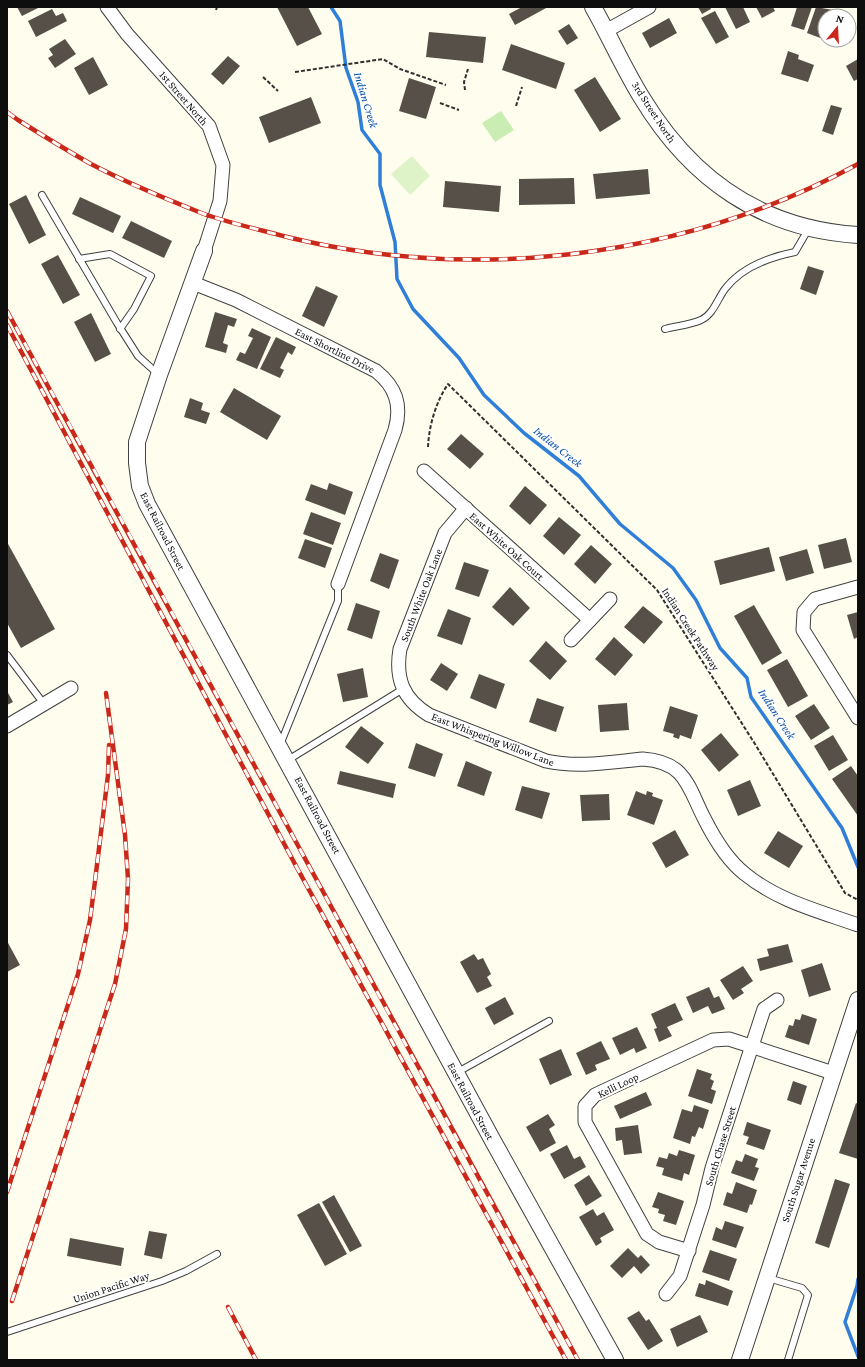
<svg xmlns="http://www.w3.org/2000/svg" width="865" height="1367" font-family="'Crimson Pro',serif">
<rect width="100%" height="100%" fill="#fffeee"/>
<polygon fill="#caedb4" points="501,111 514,130 495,142 482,123"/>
<polygon fill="#def3c7" points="412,156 430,176 410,195 391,174"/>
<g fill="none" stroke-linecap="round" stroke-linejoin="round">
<g stroke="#2f7fd8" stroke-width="3.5">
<polyline points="331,7 340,21 346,68 358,102 362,130 380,154 380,185 395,242 397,279 413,309 459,358 484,395 524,433 579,476 620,524 673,568 696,600 720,648 747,678 751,697 842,828 858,867"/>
<polyline points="858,1279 857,1286 845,1322 858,1356"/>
</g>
</g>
<g fill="#575049">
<polygon points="17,7 40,7 22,16"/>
<polygon points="277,7 308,7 322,34 297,46"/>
<polygon points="522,7 548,7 515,25 509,14"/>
<polygon points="698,7 710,7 711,9 702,14"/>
<polygon points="725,7 743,7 750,22 736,29"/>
<polygon points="756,7 773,7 775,11 762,18"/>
<polygon points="797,7 812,7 804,30 791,26"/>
<polygon points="816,7 833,10 831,16 825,16 823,39 807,33"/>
<polygon points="52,9 56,16 63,13 67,21 36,37 28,21"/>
<polygon points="715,11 729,37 716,44 701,18"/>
<polygon points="669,18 677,33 650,48 642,33"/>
<polygon points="569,24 578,38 567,45 558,31"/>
<polygon points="429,32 486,37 483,63 426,57"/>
<polygon points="65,39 76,54 55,68 48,58 53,55 49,49"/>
<polygon points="511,44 565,63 556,89 502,70"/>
<polygon points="788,51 799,55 798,59 814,65 808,82 781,74"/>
<polygon points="228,56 240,66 223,85 211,74"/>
<polygon points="93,57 108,85 89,95 74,68"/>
<polygon points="858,59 858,79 854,81 846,66"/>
<polygon points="595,77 621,119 600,132 574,90"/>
<polygon points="409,78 436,87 426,119 399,111"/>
<polygon points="311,97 321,123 269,143 259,117"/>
<polygon points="831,105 842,108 833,135 822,131"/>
<polygon points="648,169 650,194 596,199 593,174"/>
<polygon points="574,178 575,204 519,205 519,179"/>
<polygon points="445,181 501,186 499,212 443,207"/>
<polygon points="26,195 46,235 29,244 9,204"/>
<polygon points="80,197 121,216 113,233 72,214"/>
<polygon points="131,221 172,241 164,258 122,238"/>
<polygon points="58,255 80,295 63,304 41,264"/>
<polygon points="808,266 824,271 816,295 800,289"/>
<polygon points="316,286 338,296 324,327 302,316"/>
<polygon points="215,312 237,319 234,327 228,325 223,343 228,345 226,353 205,347"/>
<polygon points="91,313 111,354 95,362 74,322"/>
<polygon points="252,328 271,337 257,369 236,360 240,352 245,354 253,338 248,336"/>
<polygon points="276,337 296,347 292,355 288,352 280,368 284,370 280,378 260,369"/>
<polygon points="234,388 281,416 267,440 220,412"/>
<polygon points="190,398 203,403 201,410 210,413 206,424 184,417"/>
<polygon points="461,434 484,454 470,469 447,449"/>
<polygon points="329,483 353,492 345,515 305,500 311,484 327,490"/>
<polygon points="525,486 547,505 530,525 509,506"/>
<polygon points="311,512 341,523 333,545 303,534"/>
<polygon points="559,517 581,535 564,555 543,536"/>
<polygon points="846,538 852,562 824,569 818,545"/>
<polygon points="305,539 332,548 325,568 298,558"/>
<polygon points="7,542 55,629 21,648 7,623"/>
<polygon points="591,545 612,564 595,584 574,564"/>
<polygon points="769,547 775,571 720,585 714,561"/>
<polygon points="807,549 814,573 786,581 779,557"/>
<polygon points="380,553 399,560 389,589 370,581"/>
<polygon points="464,562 489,570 479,597 455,589"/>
<polygon points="510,587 530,608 513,626 492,607"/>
<polygon points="356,603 380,611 372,639 347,630"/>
<polygon points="754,605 782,653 762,665 734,616"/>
<polygon points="643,606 663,622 644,644 624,627"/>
<polygon points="448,609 471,618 462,645 437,636"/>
<polygon points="858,612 858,637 854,639 847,615"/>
<polygon points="614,637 633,655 615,676 595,659"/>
<polygon points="546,641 567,661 550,680 529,661"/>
<polygon points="787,659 808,696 788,707 767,670"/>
<polygon points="441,663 458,674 447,691 430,680"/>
<polygon points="363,668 368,697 343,702 337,674"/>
<polygon points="479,674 505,684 496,709 470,698"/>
<polygon points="7,691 13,702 7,705"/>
<polygon points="537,698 564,707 556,732 529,722"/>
<polygon points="627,703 629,730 600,732 598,705"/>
<polygon points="814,704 830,728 811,740 795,716"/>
<polygon points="670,706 698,715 691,739 680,735 679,739 673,737 674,734 663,731"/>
<polygon points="361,726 384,743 368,764 345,747"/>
<polygon points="721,733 739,755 719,772 701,750"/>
<polygon points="833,735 848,760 829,771 814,746"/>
<polygon points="416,743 443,754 435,777 408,768"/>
<polygon points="466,761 492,772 484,796 457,786"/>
<polygon points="851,766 858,776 858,816 832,779"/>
<polygon points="340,771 396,784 393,798 337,784"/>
<polygon points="750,780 761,806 738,816 727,790"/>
<polygon points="522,786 550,793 542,819 515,810"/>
<polygon points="636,791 646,795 647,791 653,793 652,796 663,800 654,825 627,815"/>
<polygon points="609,794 610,820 582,821 580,795"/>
<polygon points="675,830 689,855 666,868 652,843"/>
<polygon points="778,831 803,846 789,868 764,853"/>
<polygon points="7,941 20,965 7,972"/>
<polygon points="788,944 793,962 760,971 757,959 769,956 767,949"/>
<polygon points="474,954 478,960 483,958 491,974 487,977 492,986 477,993 460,962"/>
<polygon points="822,963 831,990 809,997 801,970"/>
<polygon points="743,966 753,981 741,989 744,993 733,1000 720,980"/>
<polygon points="709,987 714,998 719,996 725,1009 712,1014 708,1006 693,1013 686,997"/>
<polygon points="505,997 514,1014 494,1025 485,1008"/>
<polygon points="675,1003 683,1020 667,1027 672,1036 659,1042 654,1029 657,1028 651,1014"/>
<polygon points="802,1014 817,1019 809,1045 785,1037 789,1025 793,1026 795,1019 800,1020"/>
<polygon points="637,1027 647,1048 636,1053 634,1048 620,1055 612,1038"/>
<polygon points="601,1041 610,1059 595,1065 597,1070 586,1075 576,1053"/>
<polygon points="561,1049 572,1075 550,1085 539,1059"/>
<polygon points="697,1069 712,1074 710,1079 714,1081 711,1089 716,1091 712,1104 688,1096"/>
<polygon points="793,1081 807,1086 801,1105 787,1100"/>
<polygon points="646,1092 652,1105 620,1119 614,1106"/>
<polygon points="856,1103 858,1104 858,1159 839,1153"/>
<polygon points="694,1105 709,1110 703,1129 699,1127 695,1137 692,1136 690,1144 673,1138 682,1109 692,1112"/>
<polygon points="548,1114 555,1125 549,1129 556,1143 540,1152 526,1127"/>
<polygon points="747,1122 771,1130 764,1150 746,1144 749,1137 743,1135"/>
<polygon points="638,1125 642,1153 624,1155 622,1140 616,1141 615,1128"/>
<polygon points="567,1145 574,1159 580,1156 586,1167 564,1179 550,1154"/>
<polygon points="679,1150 695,1155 689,1175 684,1173 682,1181 662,1175 664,1168 656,1166 659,1157 667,1159 669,1153 677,1156"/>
<polygon points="745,1154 758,1159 755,1167 759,1168 754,1181 731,1173 736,1160 742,1162"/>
<polygon points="589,1175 602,1196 586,1206 574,1185"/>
<polygon points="835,1179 850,1184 829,1248 815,1243"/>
<polygon points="736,1182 757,1190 752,1205 750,1204 747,1213 723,1205 727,1192 732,1194"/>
<polygon points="658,1192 684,1201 676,1225 663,1221 665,1215 658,1213 659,1209 652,1207"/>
<polygon points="334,1195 362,1246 350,1252 322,1202"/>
<polygon points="319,1203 347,1254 325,1266 297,1215"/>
<polygon points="593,1209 597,1216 604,1212 614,1230 600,1238 602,1242 596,1246 579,1217"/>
<polygon points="725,1221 744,1227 736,1248 712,1240 716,1227 722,1230"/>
<polygon points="149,1231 167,1234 162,1259 144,1255"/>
<polygon points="70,1238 124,1248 121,1266 67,1256"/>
<polygon points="628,1248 638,1258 641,1255 650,1265 641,1274 634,1266 622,1278 610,1266"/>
<polygon points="710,1250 737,1259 729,1281 702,1272"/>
<polygon points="706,1280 733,1291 728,1306 695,1296 699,1283 705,1285"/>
<polygon points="639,1311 646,1321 649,1319 663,1341 648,1350 627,1318"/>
<polygon points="700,1315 708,1332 677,1347 670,1329"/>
</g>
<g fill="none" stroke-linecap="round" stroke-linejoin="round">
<defs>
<g id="service">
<polyline points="42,195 117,323 138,356 158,374"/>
<polyline points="79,259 110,254 151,276 134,309 120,329"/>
<path d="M665,329C676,326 690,325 701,320C713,315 718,298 725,289C741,268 770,257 795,252L809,228"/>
<polyline points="7,655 44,704"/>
<polyline points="280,745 338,601 338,584"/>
<polyline points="288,760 403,689"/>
<polyline points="456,1073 549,1021"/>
<polyline points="768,1278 802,1288 808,1295 788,1360"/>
<polyline points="7,1332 162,1281 186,1271 217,1254"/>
</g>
<g id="minor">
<polyline points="107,7 127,34 209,126 223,165 220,201 204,251"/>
<polyline points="606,31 649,7"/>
<path d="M193,283L236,300L376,371C396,387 402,405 395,430L338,584"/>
<polyline points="424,471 590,620"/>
<path d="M466,508L445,533L400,649C395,679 403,699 429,715L546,761C578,768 611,762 643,759C686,762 688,787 704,818C714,838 727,860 745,874C778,901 819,911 858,925"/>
<polyline points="858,587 815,599 804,612 803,630 858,718"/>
<polyline points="571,640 610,599"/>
<polyline points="7,726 71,688"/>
<polyline points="689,1251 659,1242 647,1234 585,1122 585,1106 595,1095 713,1040 729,1039 833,1073"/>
<polyline points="666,1294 680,1276 703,1205 712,1168 764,1009 777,1000"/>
</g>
<g id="tertiary">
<path d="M593,7C610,37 624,69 642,98C691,179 762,229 858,235"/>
<polyline points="204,251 159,375 137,442 137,463 140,486 147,504 493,1141 615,1360"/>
<polyline points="740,1360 858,1000"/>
</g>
</defs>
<use href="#service" stroke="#414141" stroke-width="8"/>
<use href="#minor" stroke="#414141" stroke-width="15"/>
<use href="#tertiary" stroke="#414141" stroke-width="18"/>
<g stroke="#303030" stroke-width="2" stroke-dasharray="4 2" stroke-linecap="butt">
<polyline points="216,10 217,7"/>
<polyline points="295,72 383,59 400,69 446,85"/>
<polyline points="263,77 278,91"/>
<polyline points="465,90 464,82 468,69"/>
<polyline points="440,103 459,110"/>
<polyline points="516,106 522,87"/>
<path d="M428,447C429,425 436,402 448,384L657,590L755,744L845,893L858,900"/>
</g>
<use href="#service" stroke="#fff" stroke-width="6"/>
<use href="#minor" stroke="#fff" stroke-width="13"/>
<use href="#tertiary" stroke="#fff" stroke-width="16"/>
<defs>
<g id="rail">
<path d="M7,112L18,120C42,135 66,150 91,164C127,183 166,199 204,214C224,221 244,226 264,231C460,285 679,262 858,164"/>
<path d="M7,311C199,660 386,1011 578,1360"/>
<polyline points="7,325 296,866 566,1360"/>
<polyline points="7,1192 78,974 90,920 95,881 108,775 109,745"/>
<polyline points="12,1301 115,984 126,929 128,879 125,835 106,693"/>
<polyline points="228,1307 256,1360"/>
</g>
</defs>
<use href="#rail" stroke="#ca281a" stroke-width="4.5"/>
<use href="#rail" stroke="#fff" stroke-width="3" stroke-dasharray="9" stroke-linecap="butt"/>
</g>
<g text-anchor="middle" stroke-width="4" stroke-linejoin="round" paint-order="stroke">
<g font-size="11" fill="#0e0e0e" stroke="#fff">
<text transform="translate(184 98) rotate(49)" y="4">1st Street North</text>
<text transform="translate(654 112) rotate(57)" y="4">3rd Street North</text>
<text transform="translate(335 350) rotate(27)" y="4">East Shortline Drive</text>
<text transform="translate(163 531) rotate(63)" y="4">East Railroad Street</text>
<text transform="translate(507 546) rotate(42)" y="4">East White Oak Court</text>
<text transform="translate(421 595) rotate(-69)" y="4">South White Oak Lane</text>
<text transform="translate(691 629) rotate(57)" y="4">Indian Creek Pathway</text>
<text transform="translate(493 739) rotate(21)" y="4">East Whispering Willow Lane</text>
<text transform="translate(318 815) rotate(62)" y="4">East Railroad Street</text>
<text transform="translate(618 1085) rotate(-26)" y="4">Kelli Loop</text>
<text transform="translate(471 1101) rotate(62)" y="4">East Railroad Street</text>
<text transform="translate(720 1146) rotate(-73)" y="4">South Chase Street</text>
<text transform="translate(798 1180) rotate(-72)" y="4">South Sugar Avenue</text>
<text transform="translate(111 1287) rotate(-18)" y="4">Union Pacific Way</text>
</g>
<g font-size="12" font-style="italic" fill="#0c51aa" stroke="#fff">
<text transform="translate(366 100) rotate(73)" y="4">Indian Creek</text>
<text transform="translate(558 447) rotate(38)" y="4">Indian Creek</text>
<text transform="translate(777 714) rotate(57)" y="4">Indian Creek</text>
</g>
</g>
<rect width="865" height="1367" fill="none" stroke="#0e0e0e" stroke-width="16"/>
<g transform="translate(837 28) rotate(18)"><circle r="19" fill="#ffffff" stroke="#9f9f9f"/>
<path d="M0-3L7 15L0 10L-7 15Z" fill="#ca281a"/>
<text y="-6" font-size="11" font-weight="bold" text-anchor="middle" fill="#0e0e0e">N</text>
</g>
</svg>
